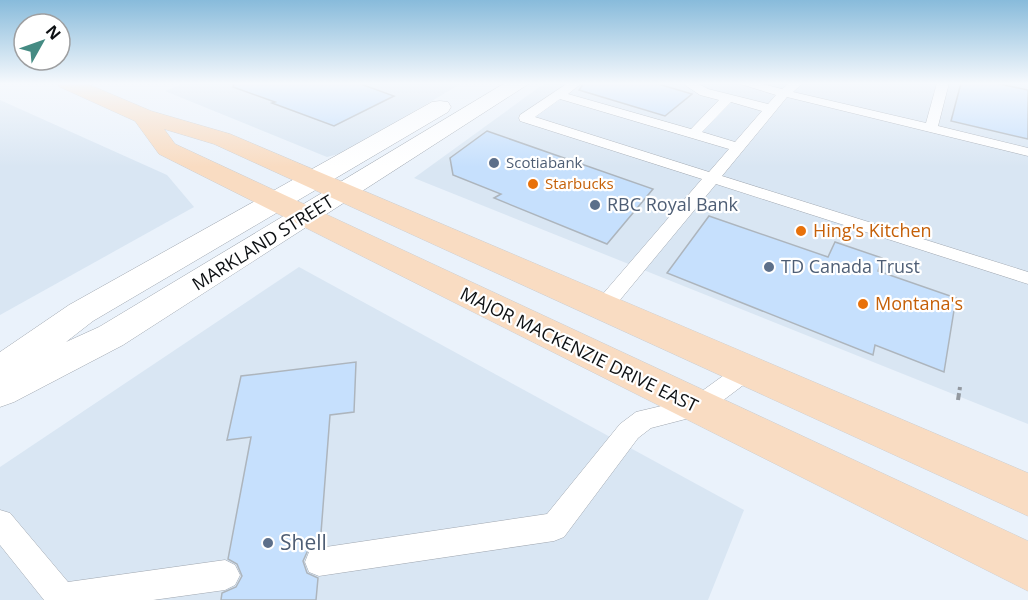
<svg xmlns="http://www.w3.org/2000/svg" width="1028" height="600" font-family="'Open Sans',sans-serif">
<rect width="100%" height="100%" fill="#eaf2fb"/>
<g fill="#d9e6f3">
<polygon points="185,83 462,83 346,152 327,157 165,91"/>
<polygon points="545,83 1028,83 1028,424 414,178"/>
<polygon points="0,100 167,175 194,207 0,315"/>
<polygon points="299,267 744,510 708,600 0,600 0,467"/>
</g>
<g fill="#c6e0fd" stroke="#adb5bd" stroke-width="1.5">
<polygon points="234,83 358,83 394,96 334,126 272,103 275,102 233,87"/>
<polygon points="584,83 655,83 692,94 665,116 579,90"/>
<polygon points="961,83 995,83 1028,90 1028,139 951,121"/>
<polygon points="487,131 653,189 607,244 494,198 501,194 453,175 450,158"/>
<polygon points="709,216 828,257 835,242 882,258 878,271 956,298 944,372 875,345 873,355 667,273"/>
<polygon points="356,362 354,412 330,415 320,546 308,550 303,561 307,573 318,578 316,600 221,600 222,593 236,587 242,576 237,564 228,559 251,437 227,440 241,376"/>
</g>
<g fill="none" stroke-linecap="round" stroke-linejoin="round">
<defs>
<g id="service">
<path d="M568,83H582L568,94L691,129L719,100L700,95L682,83H697L708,89L768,104L776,95L737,83H759L782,89L789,83H803L793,92L926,123L937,83H949L938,126L1028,148V156L787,97L722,176L1028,272V284L716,184L610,312L603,314L596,312L593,307L596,302L702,179L520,121L519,118L520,115ZM560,99L729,149L709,172L535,117ZM731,102L762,111L735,142L702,132Z"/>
<polygon points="746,362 754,365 757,371 754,377 705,414 651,428 638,438 564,537 554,541 319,576 309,572 305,562 309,552 319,548 547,514 620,424 636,412 691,399 738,365"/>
<polygon points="0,510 10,513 68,582 225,560 235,565 240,575 235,585 225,590 153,600 44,600 0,545"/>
</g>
<polygon id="tertiary" points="505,83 530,83 123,345 14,402 0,407 0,352 69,305 432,102 440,101 448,102 451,107 448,112 93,321 66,342 99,327"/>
<polygon id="primary" points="57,83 85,83 151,111 230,134 1028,473 1028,516 214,144 164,129 175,144 1028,541 1028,591 159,154 135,121 60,87"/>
</defs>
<use href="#service" stroke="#a0a7b0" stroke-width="1"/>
<use href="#tertiary" stroke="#a0a7b0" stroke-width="1"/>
<use href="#primary" stroke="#cfcfd0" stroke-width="1"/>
<polyline stroke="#9399a0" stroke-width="4" stroke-dasharray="7 3" stroke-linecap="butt" points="958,400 960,387"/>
<use href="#service" fill="#fff" fill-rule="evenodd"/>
<use href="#tertiary" fill="#fff" fill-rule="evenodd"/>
<use href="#primary" fill="#f9dcc2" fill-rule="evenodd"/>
</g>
<linearGradient id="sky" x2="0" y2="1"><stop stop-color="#88bbdb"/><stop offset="0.5" stop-color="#f6f9fd"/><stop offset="1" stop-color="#f6f9fd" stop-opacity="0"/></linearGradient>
<rect width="1028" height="167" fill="url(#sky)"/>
<g fill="#5c6f8a" stroke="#fff" stroke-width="2">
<circle cx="494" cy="163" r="6"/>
<circle cx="595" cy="205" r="6"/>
<circle cx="769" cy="267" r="6"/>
<circle cx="268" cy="543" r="6"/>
</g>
<g fill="#e8710a" stroke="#fff" stroke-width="2">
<circle cx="533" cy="184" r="6"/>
<circle cx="801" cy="231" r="6"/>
<circle cx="863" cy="304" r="6"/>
</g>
<g text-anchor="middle" stroke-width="4.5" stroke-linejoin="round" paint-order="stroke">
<g font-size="15" fill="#4e5e75" stroke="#fff" text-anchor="start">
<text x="506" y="168">Scotiabank</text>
</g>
<g font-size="15" fill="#c56008" stroke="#fff" text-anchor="start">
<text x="545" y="189">Starbucks</text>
</g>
<g font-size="18" fill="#4e5e75" stroke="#fff" text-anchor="start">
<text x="607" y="211">RBC Royal Bank</text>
<text x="781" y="273">TD Canada Trust</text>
</g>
<g font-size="18" fill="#c56008" stroke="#fff" text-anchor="start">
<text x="813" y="237">Hing's Kitchen</text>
<text x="875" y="310">Montana's</text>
</g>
<g font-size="18" fill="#0d1013" stroke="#fff">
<text transform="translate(263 243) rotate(-32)" y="6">MARKLAND STREET</text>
<text transform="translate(579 350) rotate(26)" y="6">MAJOR MACKENZIE DRIVE EAST</text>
</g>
<g font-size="21" fill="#4e5e75" stroke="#fff" text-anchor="start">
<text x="280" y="550">Shell</text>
</g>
</g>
<g transform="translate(42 42) rotate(50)"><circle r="28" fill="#ffffff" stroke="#9e9fa1" stroke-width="1.5"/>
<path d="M0-4.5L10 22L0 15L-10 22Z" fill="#458b83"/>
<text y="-9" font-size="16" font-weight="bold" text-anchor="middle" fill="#0d1013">N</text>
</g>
</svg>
